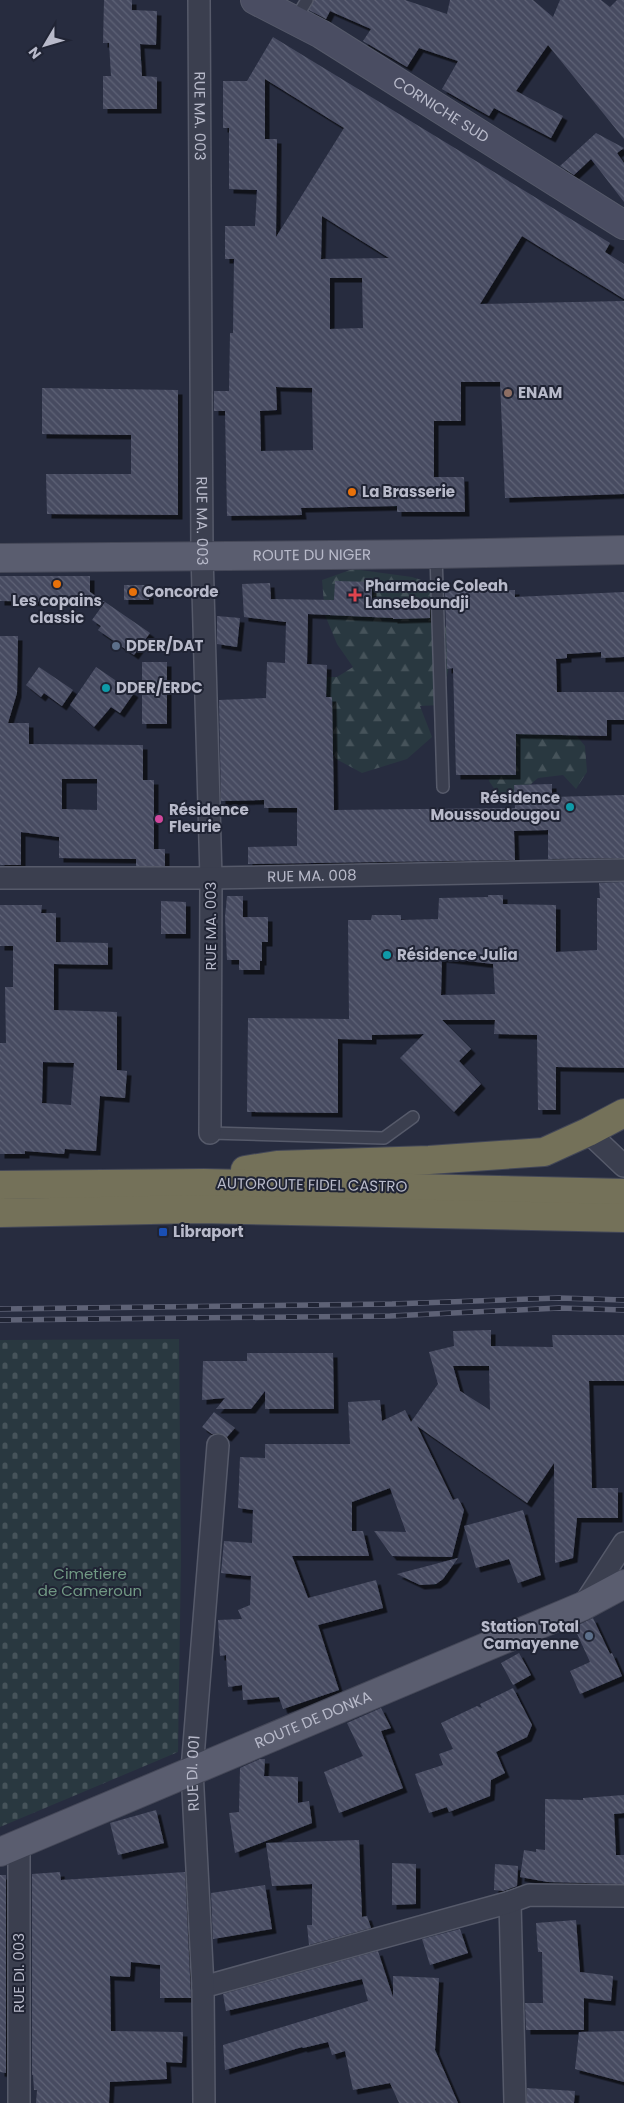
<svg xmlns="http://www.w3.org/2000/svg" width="624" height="2103" font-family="Poppins,sans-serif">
<defs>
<pattern id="forest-firs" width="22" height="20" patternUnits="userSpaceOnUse" patternTransform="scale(1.25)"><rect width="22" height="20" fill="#293840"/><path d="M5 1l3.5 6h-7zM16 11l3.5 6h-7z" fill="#46535a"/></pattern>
<pattern id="cemetery-stones" width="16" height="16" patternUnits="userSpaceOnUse" patternTransform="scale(1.25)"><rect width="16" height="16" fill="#293840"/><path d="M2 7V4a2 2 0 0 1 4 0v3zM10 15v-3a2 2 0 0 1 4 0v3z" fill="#46535a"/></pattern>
<pattern id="building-back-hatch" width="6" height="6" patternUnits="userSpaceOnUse" patternTransform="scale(1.25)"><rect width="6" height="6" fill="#474b61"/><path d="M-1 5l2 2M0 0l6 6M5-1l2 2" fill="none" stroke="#5f6376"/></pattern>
<filter id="shadow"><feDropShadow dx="4.5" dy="4.5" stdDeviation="0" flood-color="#0009"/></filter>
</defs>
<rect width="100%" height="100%" fill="#272c3f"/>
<g fill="url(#forest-firs)">
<polygon points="353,569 412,577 434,584 432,611 455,637 441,705 420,706 432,737 407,759 362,773 336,759 323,732 306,677 337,677 353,667 337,644 325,615 322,580"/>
<polygon points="515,717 571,729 585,746 587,772 576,789 563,775 538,778 516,797 499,796 489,781 498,750"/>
</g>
<polygon fill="url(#cemetery-stones)" points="179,1339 181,1558 178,1752 0,1827 0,1340"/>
<g fill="url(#building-back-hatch)" fill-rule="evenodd" filter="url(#shadow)">
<polygon points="104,0 132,0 132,10 157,11 156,45 140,44 142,76 157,77 157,109 103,109 103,76 111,76 109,43 103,43"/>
<polygon points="314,0 405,0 447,14 450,0 533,0 553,17 560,0 601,0 610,7 617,0 624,0 624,139 548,45 516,91 563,116 551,138 494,108 489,116 442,89 458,61 419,48 407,67 363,41 371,29 330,11 326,19 309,10"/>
<path d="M273,37L610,243L605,252L624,264V299L522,236L480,304L624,301V494L505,498L500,382H461V421H434V477H464L465,512H397V506L301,508L302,515L227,516L225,411H214V391H229L230,333H233L234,259H225V226H255L257,190L229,189V128H223V81H247ZM265,79L344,128L276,237L277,139H265ZM322,216L389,258L321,259ZM330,278H362L363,328L330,329ZM276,387L312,388L313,450L261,451L260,411L277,410Z"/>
<polygon points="596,133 624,148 617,153 624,163 624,202 591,159 574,175 560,166"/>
<polygon points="42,388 178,390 178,515 47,514 46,474 131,474 131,435 42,434"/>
<polygon points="0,576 90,576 90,592 105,602 0,601"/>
<polygon points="335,581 372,582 372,600 430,600 430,618 393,619 393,618 308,614 307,664 327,665 326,697 332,697 334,810 515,808 514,785 552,784 552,797 624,795 624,858 548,859 548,830 514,831 515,860 248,864 248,847 297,846 297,808 264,808 264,800 221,801 219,700 266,698 267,662 285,663 286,622 244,617 242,584 270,583 271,599 334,600"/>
<rect x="124" y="585" width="25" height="15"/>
<polygon points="515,590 515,597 624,592 624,657 601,658 601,652 567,654 567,658 556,659 557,692 624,692 624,720 607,720 607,736 516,734 516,775 456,775 453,668 447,669 445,591"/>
<polygon points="105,602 150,633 134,655 98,630 101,626 92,620"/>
<polygon points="217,616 240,618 237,647 217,644"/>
<path d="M0,636H18L17,693L8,723H29V744L143,745V780H154V849H165V866H136V859L59,858V837L21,832V865H0ZM62,779H97V810L62,809Z"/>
<rect x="142" y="662" width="25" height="62"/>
<polygon points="39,667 73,690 62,706 44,693 41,697 26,685"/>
<polygon points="96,667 134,693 120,713 111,707 94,727 70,705"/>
<path d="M624,882V1068L556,1067V1110H538L537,1035L494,1034L495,1020H442L471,1049L459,1061L481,1084L454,1112L400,1058L424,1034L372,1035V1040L338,1039V1113L247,1112L248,1018L349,1019L348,920H371L372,915H401V920L438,919L439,898L488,897V895H503V904L556,905V952L597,950V898H600L599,883ZM442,958L493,964L495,994L441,995Z"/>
<polygon points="227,896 243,896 243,917 268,917 268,942 262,942 262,961 260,961 260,970 239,970 239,960 227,960 225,917"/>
<polygon points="161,901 186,902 186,934 161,934"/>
<path d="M0,905H42L41,913H56V942L108,943V965L54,964V1010L117,1012V1070L127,1071L125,1098L100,1096L96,1151L65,1149L64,1154L25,1151V1154H0V1043H6L5,987H13V946H0ZM43,1062L74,1063L71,1105L42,1103Z"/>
<path d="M491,1330V1346L553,1347L552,1335H624V1381H589L592,1488H618V1518H577L573,1558L555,1563L554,1463L527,1503L417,1426L453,1500L458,1498L464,1510L452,1557L392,1556L374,1531L406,1532L390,1488L352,1502V1531H363L369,1556H292L308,1598L376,1580L383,1608L318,1625L339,1690L283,1709L279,1697L243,1700L242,1685L228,1687L226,1655L220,1656L218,1620L242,1619L238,1610L250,1605L251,1576L221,1573L224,1541L252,1543L253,1510L238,1508L240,1457L265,1458V1444H350L348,1402L380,1400L382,1421L405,1410L411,1422L438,1384L429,1352L454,1346L453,1331ZM453,1366H489L490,1410L460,1391Z"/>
<polygon points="247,1353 333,1353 334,1409 265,1409 265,1391 251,1409 216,1409 225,1398 202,1400 203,1361 247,1361"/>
<polygon points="214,1412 235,1428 227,1437 219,1433 212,1434 202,1427"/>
<polygon points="523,1510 541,1575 518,1583 509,1559 476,1568 464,1526"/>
<polygon points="458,1558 443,1579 436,1584 420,1585 397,1574"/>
<polygon points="593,1618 610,1654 612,1653 622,1676 580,1694 570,1671 590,1662 574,1627"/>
<polygon points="519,1653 531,1675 513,1685 501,1663"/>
<polygon points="513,1688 532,1725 527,1737 496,1752 505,1773 491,1780 490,1796 449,1812 447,1807 429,1813 415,1774 443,1765 439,1754 453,1749 441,1723 477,1706 482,1708 480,1704"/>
<polygon points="381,1708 391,1728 381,1731 403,1788 339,1813 324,1772 363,1756 347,1723"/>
<polygon points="260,1759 265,1759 264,1776 298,1777 298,1803 309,1801 312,1823 235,1853 229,1813 239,1812 240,1768"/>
<polygon points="624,1795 624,1813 614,1814 616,1855 624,1855 624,1884 548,1882 520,1877 524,1850 536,1852 536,1849 545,1850 545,1799 583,1800 583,1798"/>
<polygon points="156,1810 164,1843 118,1855 110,1823"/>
<polygon points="359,1840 362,1917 367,1916 371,1928 309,1945 307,1925 312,1925 312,1884 272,1886 266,1843"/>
<polygon points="392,1863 416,1864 416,1904 392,1905"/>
<polygon points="495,1864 518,1866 517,1886 503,1891 494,1890"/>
<polygon points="60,1872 61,1880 185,1872 191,1998 160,1998 160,1965 131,1962 130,1977 110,1976 111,2031 183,2032 182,2063 166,2062 167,2079 110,2082 109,2103 36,2103 37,2090 34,2090 33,2075 32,2075 32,1874"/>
<polygon points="0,1875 6,1875 6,2073 0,2072"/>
<polygon points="265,1885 272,1929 213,1939 211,1893"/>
<polygon points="576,1920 580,1972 613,1976 611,2001 584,1998 584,2030 526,2030 525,2003 543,2003 542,1952 538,1952 536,1923"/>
<polygon points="460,1929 468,1953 430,1965 422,1939"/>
<polygon points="378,1951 393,1997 393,1976 439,1978 435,2050 458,2103 399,2103 390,2083 353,2090 345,2051 332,2055 328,2042 303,2048 302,2047 225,2070 223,2045 368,2001 362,1979 226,2011 223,1994"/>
<polygon points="624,2031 624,2082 575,2069 579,2032"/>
<polygon points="527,2088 575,2091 574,2103 527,2103"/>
</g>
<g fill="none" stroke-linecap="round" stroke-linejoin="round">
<defs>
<g id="lane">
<polyline points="295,20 307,0"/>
<polyline points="436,554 443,787"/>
<polyline points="210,1133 384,1138 413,1117"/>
</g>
<g id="street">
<path id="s1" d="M199,0L202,554L211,878L210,1133"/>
<path id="s2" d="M0,878H211L624,870"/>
<polyline points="588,1132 624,1166"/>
<polyline points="583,1606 624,1543"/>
<polyline points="19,1844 19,2103"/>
<polyline points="510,1902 515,2103"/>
<polyline points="203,1987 510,1902 529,1895 624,1896"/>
<path id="s3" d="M204,2103L203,1987L192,1770L218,1445"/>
</g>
<g id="secondary">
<path id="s4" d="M255,0L321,34L624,225"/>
</g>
<g id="primary">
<path id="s5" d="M0,558L436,554L624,550"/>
<path id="s6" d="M0,1852L583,1606L624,1584"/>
</g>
<g id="highway">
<polyline points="245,1170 277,1165 429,1160 544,1152 588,1132 624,1113"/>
<polyline points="0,1185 204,1183 624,1193"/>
<polyline points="0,1213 200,1209 624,1218"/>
</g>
</defs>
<use href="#lane" stroke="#565a6a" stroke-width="14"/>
<use href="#street" stroke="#565a6a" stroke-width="24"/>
<use href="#secondary" stroke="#565a6a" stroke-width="30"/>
<use href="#primary" stroke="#454858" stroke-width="30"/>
<use href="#highway" stroke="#434757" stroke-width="30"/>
<use href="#lane" stroke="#3b3f4f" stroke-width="11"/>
<use href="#street" stroke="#3b3f4f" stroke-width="21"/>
<use href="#secondary" stroke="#4a4d62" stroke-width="28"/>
<use href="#primary" stroke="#5a5d6f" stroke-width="28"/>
<use href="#highway" stroke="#747159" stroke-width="28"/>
<defs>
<g id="rail">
<polyline points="0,1309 392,1304 559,1298 624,1300"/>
<polyline points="0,1320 390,1316 559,1308 624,1310"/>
</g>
</defs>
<use href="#rail" stroke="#5e6276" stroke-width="5.5"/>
<use href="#rail" stroke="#202434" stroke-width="4" stroke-dasharray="11" stroke-linecap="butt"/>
</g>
<circle fill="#8d6e63" stroke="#202434" stroke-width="2" cx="508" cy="393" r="5"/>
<g fill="#e8710a" stroke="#202434" stroke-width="2">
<circle cx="352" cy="492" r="5"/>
<circle cx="57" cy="584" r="5"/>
<circle cx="133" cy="592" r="5"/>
</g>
<path fill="#e0444e" stroke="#202434" stroke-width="2" d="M352.5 587.5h5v5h5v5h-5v5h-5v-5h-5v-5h5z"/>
<g fill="#5c6f8a" stroke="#202434" stroke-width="2">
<circle cx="116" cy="646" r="5"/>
<circle cx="589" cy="1636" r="5"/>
</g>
<g fill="#0f9aa8" stroke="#202434" stroke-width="2">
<circle cx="106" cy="688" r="5"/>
<circle cx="570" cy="807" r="5"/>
<circle cx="387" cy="955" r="5"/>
</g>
<circle fill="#d1479c" stroke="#202434" stroke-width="2" cx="159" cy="819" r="5"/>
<rect fill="#1a4fb4" stroke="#202434" stroke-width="2" x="158" y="1227" width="10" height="10" rx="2.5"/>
<g text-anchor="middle" stroke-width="4" stroke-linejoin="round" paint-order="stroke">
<g font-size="15" fill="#b8baca" stroke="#202434">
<text dy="5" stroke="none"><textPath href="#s4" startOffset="216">CORNICHE SUD</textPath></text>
<text dy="5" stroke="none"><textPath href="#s1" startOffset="116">RUE MA. 003</textPath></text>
<text dy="5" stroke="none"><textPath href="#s1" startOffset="521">RUE MA. 003</textPath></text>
<text dy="5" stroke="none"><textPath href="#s5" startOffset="312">ROUTE DU NIGER</textPath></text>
<text dy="5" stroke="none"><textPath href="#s2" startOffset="312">RUE MA. 008</textPath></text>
<text transform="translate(211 926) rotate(-90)" y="5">RUE MA. 003</text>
<text transform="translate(312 1185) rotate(1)" y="5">AUTOROUTE FIDEL CASTRO</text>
<text dy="5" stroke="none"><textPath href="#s6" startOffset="340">ROUTE DE DONKA</textPath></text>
<text dy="5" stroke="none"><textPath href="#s3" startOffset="330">RUE DI. 001</textPath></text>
<text transform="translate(19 1973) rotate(-90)" y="5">RUE DI. 003</text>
</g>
<g font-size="15" font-weight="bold" fill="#b8baca" stroke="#202434" text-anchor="start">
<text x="518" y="398">ENAM</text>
<text x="362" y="497">La Brasserie</text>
<text x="365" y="591">Pharmacie Coleah<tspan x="365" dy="17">Lanseboundji</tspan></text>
<text x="143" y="597">Concorde</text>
<text x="57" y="606" text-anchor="middle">Les copains<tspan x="57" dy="17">classic</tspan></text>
<text x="126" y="651">DDER/DAT</text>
<text x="116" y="693">DDER/ERDC</text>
<text x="560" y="803" text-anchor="end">Résidence<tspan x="560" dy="17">Moussoudougou</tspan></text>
<text x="169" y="815">Résidence<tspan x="169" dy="17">Fleurie</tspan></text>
<text x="397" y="960">Résidence Julia</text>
<text x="173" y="1237">Libraport</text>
<text x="579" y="1632" text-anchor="end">Station Total<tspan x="579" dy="17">Camayenne</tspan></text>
</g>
<g font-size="15" fill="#719984" stroke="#202434">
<text x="90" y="1579">Cimetiere<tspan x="90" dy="17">de Cameroun</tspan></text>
</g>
</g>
<g transform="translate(45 45) rotate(232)" stroke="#202434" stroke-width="4" paint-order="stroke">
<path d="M0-4L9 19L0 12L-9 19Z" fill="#b8baca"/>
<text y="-8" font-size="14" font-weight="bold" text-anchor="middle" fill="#b8baca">N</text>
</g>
</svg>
